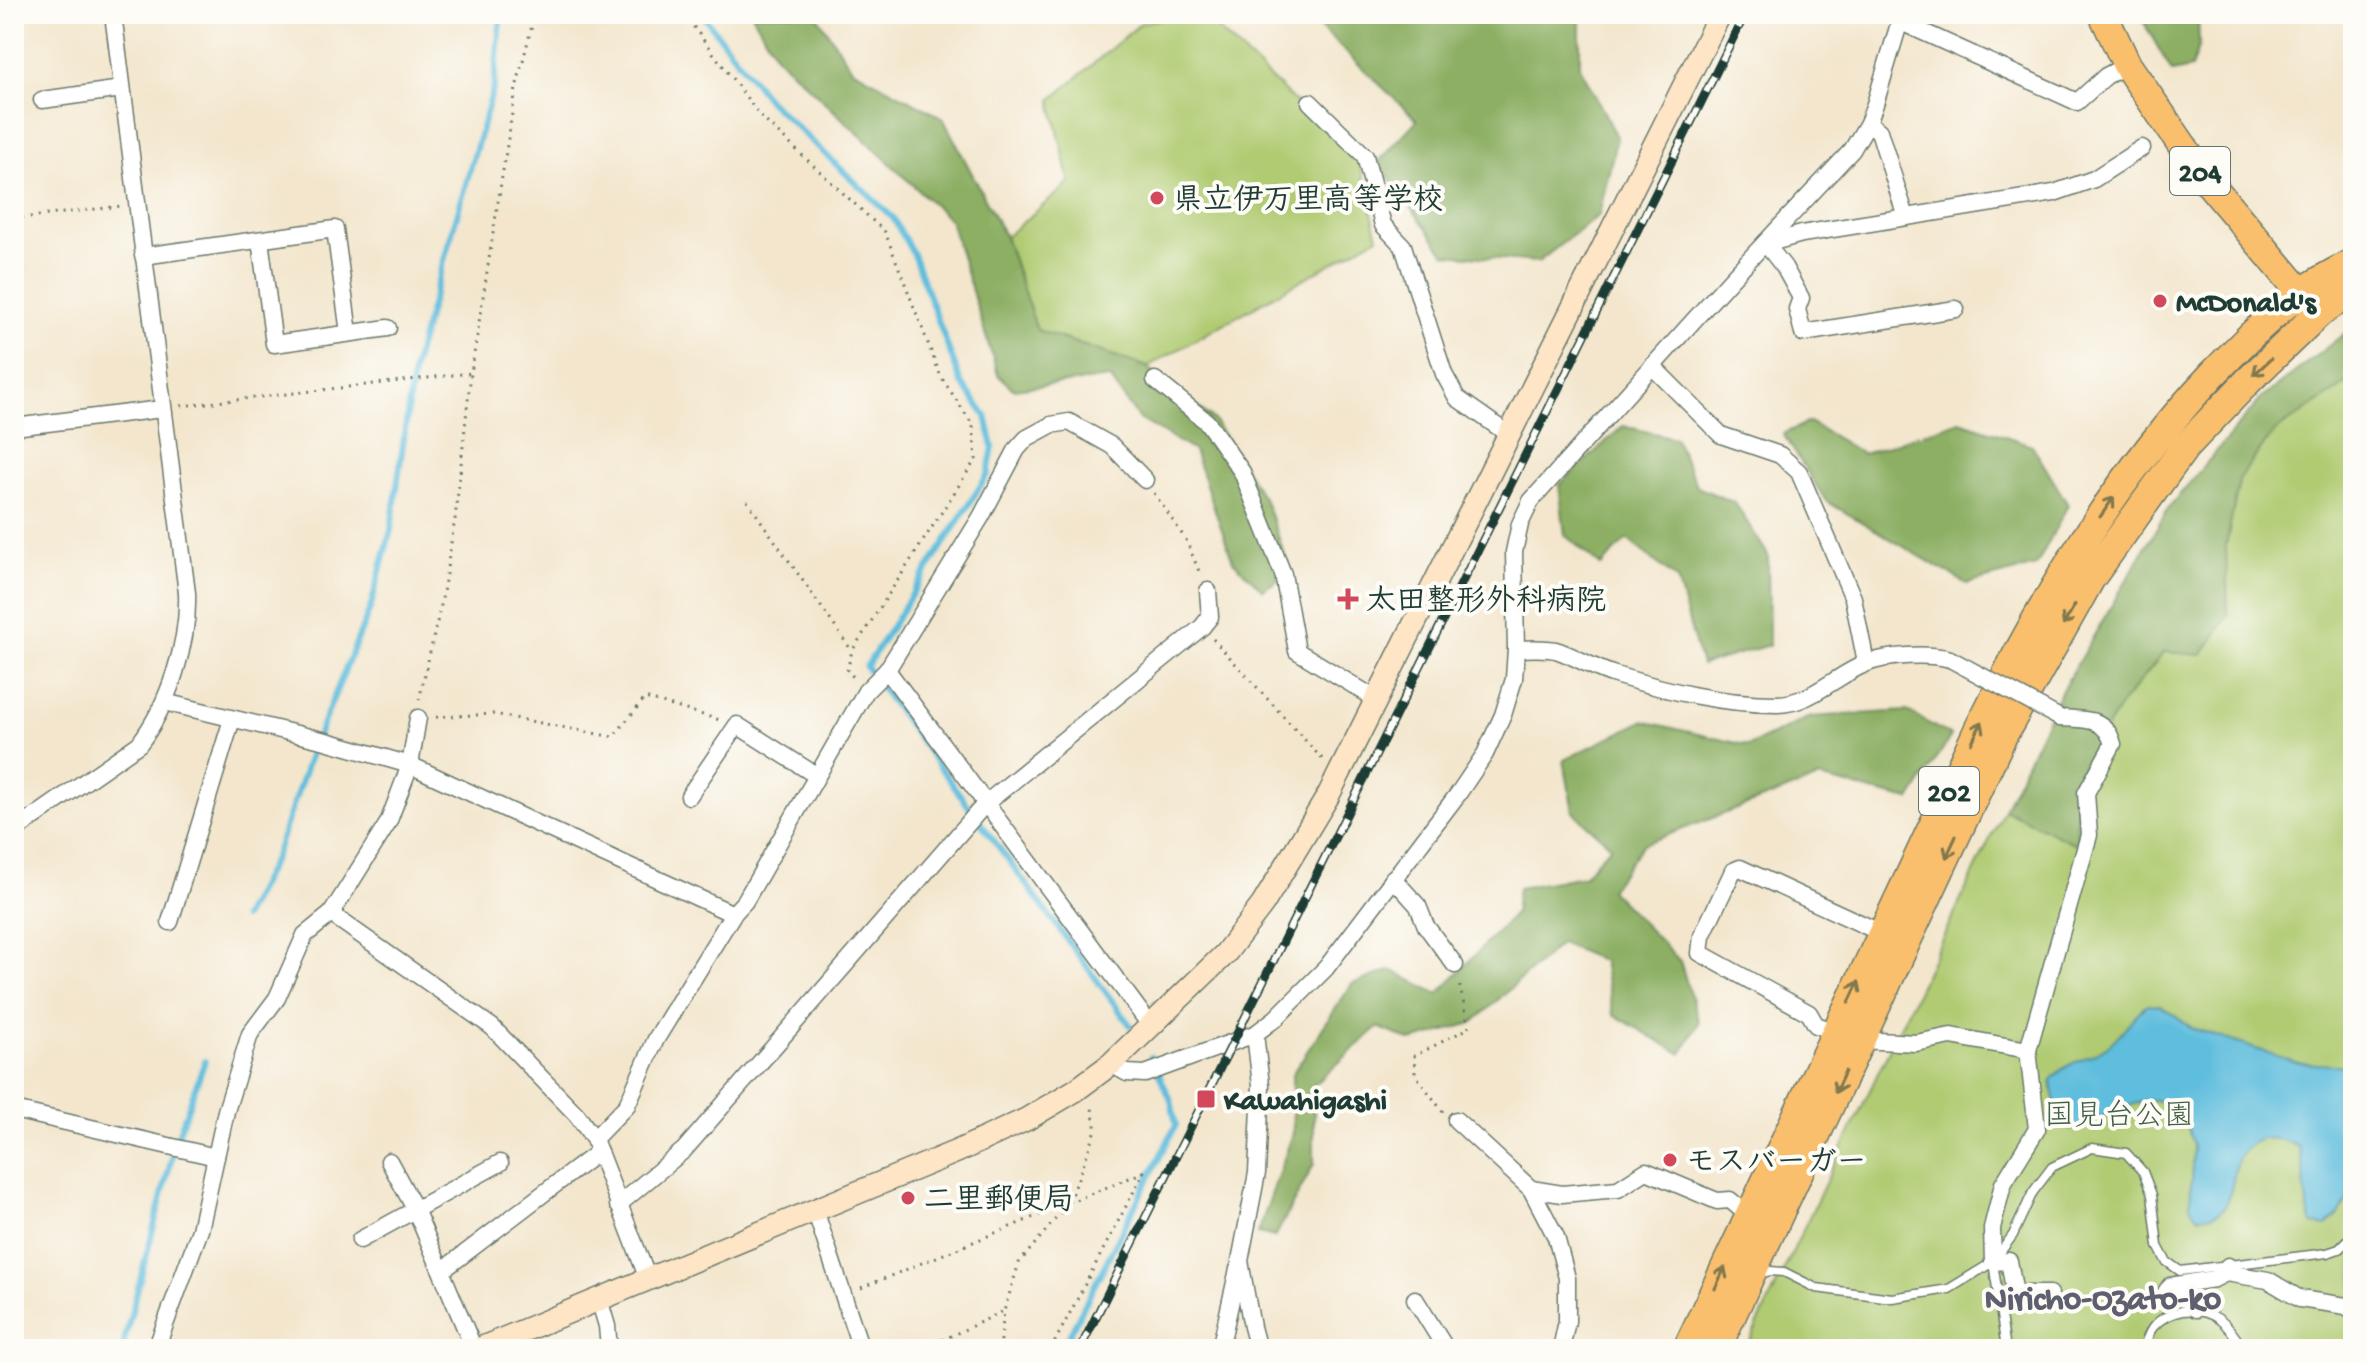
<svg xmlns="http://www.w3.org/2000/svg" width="2367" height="1363" font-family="'Gochi Hand','Klee One',sans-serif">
<rect width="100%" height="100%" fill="#fdfcf7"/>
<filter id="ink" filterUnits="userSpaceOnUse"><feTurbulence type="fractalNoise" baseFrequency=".0125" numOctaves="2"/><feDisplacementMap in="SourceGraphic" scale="16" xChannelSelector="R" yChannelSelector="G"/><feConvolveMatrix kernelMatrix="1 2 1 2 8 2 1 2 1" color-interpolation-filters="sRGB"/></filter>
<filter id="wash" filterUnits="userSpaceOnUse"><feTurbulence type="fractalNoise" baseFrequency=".006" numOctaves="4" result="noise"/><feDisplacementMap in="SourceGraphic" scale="32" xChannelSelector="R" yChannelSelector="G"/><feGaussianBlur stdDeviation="1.8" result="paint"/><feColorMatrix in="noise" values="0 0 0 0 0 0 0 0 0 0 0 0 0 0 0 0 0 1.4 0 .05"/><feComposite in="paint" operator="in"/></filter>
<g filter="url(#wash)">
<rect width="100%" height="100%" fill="#f3e6cd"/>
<g fill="#b0cb72" stroke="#688453" stroke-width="2">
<polygon points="1189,14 1202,14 1360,163 1378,237 1147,367 1037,330 1005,237 1070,183 1051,100 1141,23"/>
<polygon points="2353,327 2353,1349 1746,1349 2058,697 2170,506 2262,398"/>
</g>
<g fill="#8caf64" stroke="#56764c" stroke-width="2">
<polygon points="752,14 816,14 852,69 943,118 1005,237 1037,330 1147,367 1214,420 1265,501 1291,571 1263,590 1233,561 1194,451 1138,418 1110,378 1013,389 998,375 950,220 776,56"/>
<polygon points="1306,14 1580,14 1580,67 1617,137 1599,215 1538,262 1445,254 1378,162 1417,120"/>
<polygon points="2139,14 2198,14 2199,45 2191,68 2172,72"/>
<polygon points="2353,327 2353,379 2274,432 2240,477 2226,545 2228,616 2202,655 2164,652 2123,702 2076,776 2077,845 2004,809 2058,697 2170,506 2262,398"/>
<polygon points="1960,421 2032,445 2068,505 2036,566 1967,584 1826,501 1783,434 1809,422 1863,454"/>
<polygon points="1623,426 1675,438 1697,487 1735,503 1768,555 1769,645 1701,665 1677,579 1627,539 1601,566 1565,535 1559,485"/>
<polygon points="1907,711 1951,736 1910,800 1819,778 1643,844 1610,890 1680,961 1699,1023 1681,1054 1613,1014 1603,961 1561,943 1472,1023 1411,1041 1378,1027 1314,1085 1314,1164 1275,1237 1258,1233 1293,1133 1292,1074 1352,984 1391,970 1438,994 1515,913 1518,888 1583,876 1611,846 1573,812 1564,760 1643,721 1749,746 1810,717"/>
</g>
<path fill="#5fbddd" stroke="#3f7d88" stroke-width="2" d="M2147,1005L2161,1006L2192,1028L2299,1063L2353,1066V1189L2339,1215L2326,1226L2312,1224C2302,1199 2307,1174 2298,1147C2277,1135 2253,1133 2239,1158C2232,1172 2234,1192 2225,1206C2219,1216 2208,1216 2198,1217L2190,1206L2193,1146L2184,1114C2175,1110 2164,1103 2155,1101C2136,1098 2091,1124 2070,1129L2058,1122L2051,1080C2066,1061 2087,1060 2106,1047C2123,1035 2130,1017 2147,1005Z"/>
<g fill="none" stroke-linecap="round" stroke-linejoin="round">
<g stroke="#5fbddd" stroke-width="6">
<polyline points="702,14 769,101 893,218 913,254 961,382 986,416 993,447 988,474 866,667 1130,1025"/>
<polyline points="243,918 275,857 312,750 370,609 391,530 414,365 494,86 501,14"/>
<polyline points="122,1349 177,1138 205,1061"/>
<polyline points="1062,1349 1176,1125 1171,1100 1151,1057"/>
</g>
</g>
</g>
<g filter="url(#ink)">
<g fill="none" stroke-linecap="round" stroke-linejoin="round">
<defs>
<g id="lane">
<polyline points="1993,1262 2006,1349"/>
<polyline points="1760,1274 1770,1271 1784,1272 1816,1288 1892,1298 1949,1289 1993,1262 2013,1235 2033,1192 2052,1167 2092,1148 2126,1153 2143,1172 2152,1195 2158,1246 2166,1261 2180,1271 2327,1253 2339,1249 2353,1235"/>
<path d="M2143,1349C2146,1342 2149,1331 2154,1326C2161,1318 2172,1313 2182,1311C2213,1307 2229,1324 2243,1349"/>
</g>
<g id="street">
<polyline points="1899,21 2077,102 2106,76 2127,65"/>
<polyline points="42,100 122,89"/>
<polyline points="1310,102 1365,156 1383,225 1403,246 1444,374 1457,398 1508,434"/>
<polyline points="1868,123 1879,131 1906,217"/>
<polyline points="260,240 274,344 388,328"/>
<polyline points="143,256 335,229 349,333"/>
<polyline points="1956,309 1803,333 1797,309 1801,298 1784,267 1766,244 1802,234 2054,193 2094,179 2142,148"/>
<polyline points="1652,366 1721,435 1780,455 1799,472 1853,598 1866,663"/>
<polyline points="1155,380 1207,422 1242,472 1283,574 1297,651 1376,699"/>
<polyline points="14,427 162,409"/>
<path d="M1516,649C1529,649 1547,647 1559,651C1578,658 1595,669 1615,675C1668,691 1721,704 1777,704C1811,704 1836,675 1865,664C1887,655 1928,653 1950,659"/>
<polyline points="887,670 1150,1025"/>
<polyline points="164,702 326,741 410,765 733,914"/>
<polyline points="689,796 737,725 817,776"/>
<path d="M14,831L139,744C169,705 189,642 187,593L113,14"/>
<polyline points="1393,878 1418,906 1426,926 1455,965"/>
<polyline points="331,914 492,1027 577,1115 594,1139 648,1279"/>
<polyline points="170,922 232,719"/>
<polyline points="1888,936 1740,868 1733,871 1702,936 1700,953 1809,1013 1816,1025 1860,1040 1916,1043 1951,1036 2028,1050"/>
<polyline points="1255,1034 1261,1085 1257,1173 1240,1261 1252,1327 1258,1349"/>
<polyline points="1111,1064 1127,1073 1145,1074 1255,1034 1276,1018 1326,968 1458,794 1485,754 1503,715 1514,679 1516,649 1514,552 1520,524 1531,501 1731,279 1852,150 1868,123 1875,104 1902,14"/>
<polyline points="14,1110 216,1157"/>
<polyline points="1456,1120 1531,1189 1556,1237 1567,1278 1567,1321 1561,1349"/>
<polyline points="594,1139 627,1105 656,1039 733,914 745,901 866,691 887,670 981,517 1017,449 1027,438 1051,425 1069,422 1112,446 1145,480"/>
<polyline points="389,1161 415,1209 474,1349"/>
<polyline points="1531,1189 1562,1194 1618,1189 1646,1171 1717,1201 1730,1200 1749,1216"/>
<polyline points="618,1205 684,1150 985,804 1202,627 1210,617 1208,591"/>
<polyline points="815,1210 861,1349"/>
<polyline points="360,1240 500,1163"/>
<polyline points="443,1270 598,1152"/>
<polyline points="2226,1273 2268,1280 2300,1299 2346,1306 2353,1311"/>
<path d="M2050,1294H2015L2009,1261L1993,1262L1992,1228L2003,1184L2037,1129L2028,1050L2089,835L2086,793L2113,744C2105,716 2085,720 2060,718"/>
<polyline points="599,1299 607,1326 609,1349"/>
<polyline points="1415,1299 1446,1349"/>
<polyline points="2196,1309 2192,1300 2173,1297 2166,1292 2170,1286 2214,1279 2226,1273 2228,1266"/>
<polyline points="156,1349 200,1230 226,1111 250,1034 277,998 305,935 331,914 388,823 410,765 418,718"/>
<polyline points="1220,1349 1238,1269"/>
</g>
<polyline id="secondary" points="479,1349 958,1151 1027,1119 1076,1090 1111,1064 1225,954 1263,904 1328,796 1720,14"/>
<g id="highway">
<polyline points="2103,14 2127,65 2204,177 2313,307"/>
<path d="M1687,1349L1979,728C2042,601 2114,479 2212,375C2240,346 2268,317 2301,293C2317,281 2336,272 2353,262"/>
<polyline points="1716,1349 2002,737 2091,578 2185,447 2249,380 2319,313 2353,290"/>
</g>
</defs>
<use href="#lane" stroke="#69786a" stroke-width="11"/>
<use href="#street" stroke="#69786a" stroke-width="19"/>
<use href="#secondary" stroke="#69786a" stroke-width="25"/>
<use href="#highway" stroke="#69786a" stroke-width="31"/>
<g stroke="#69786a" stroke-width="3" stroke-dasharray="2 6" stroke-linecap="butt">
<polyline points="684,14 761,117 885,232 941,377 973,425 976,459 852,651 847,670 855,679"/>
<polyline points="14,219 121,206"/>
<polyline points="181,406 471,373"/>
<polyline points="1154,493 1186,540 1201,576"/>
<polyline points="747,501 852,651"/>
<polyline points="1213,639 1324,761"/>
<polyline points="419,700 441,605 455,519 471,373 516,88 535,14"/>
<polyline points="436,717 494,714 613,737 645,698 720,720"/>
<polyline points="1443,1112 1415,1074 1414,1056 1469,1028 1459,983"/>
<polyline points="861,1288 1144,1172 1051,1349"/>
<polyline points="929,1349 938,1342 1004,1311"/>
<polyline points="1000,1349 1004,1311 1019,1263 1069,1203 1096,1130 1091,1103"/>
</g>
<use href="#lane" stroke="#fff" stroke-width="8"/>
<use href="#street" stroke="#fff" stroke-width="16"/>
<use href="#secondary" stroke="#fde5c5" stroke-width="22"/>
<use href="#highway" stroke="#f9bf6d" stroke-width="28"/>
<defs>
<polyline id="rail" points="1080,1349 1745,14"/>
</defs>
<use href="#rail" stroke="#1f3d34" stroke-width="9"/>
<use href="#rail" stroke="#fdfcf7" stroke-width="6" stroke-dasharray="18" stroke-linecap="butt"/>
<defs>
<polyline id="street-bridge" points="1950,659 2060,718"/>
</defs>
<use href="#street-bridge" stroke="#69786a" stroke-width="19" stroke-linecap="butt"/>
<use href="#street-bridge" stroke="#fff" stroke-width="16"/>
</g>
<defs><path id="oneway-shaft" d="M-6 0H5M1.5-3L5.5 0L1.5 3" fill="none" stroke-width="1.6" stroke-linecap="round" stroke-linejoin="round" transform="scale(2)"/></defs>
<g stroke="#81784e">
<use href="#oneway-shaft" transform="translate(2262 367) rotate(137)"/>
<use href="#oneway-shaft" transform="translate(2107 507) rotate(-55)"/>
<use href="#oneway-shaft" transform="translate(2069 615) rotate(120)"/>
<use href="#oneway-shaft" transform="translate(1977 732) rotate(-64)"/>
<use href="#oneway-shaft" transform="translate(1951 847) rotate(115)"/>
<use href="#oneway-shaft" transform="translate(1854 992) rotate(-65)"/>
<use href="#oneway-shaft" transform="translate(1840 1082) rotate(115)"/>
<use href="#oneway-shaft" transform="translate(1720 1278) rotate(-65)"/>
</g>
</g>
<g fill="#d1495b" stroke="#fdfcf7" stroke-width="3">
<circle cx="1157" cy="198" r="8"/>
<circle cx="2160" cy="301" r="8"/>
<path d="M1344 587h8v8h8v8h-8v8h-8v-8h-8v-8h8z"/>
<rect x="1196" y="1089" width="20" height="20" rx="4"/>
<circle cx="1670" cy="1160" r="8"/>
<circle cx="908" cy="1198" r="8"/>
</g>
<g text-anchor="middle" stroke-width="8" stroke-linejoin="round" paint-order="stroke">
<g fill="#fdfcf7" stroke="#62766e" stroke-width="2">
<rect x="2170" y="147" width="60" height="48" rx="6"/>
<rect x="1919" y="767" width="60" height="48" rx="6"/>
</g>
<g font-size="28" font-weight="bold" fill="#1f3d34">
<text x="2200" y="181">204</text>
<text x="1949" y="801">202</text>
</g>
<g font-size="30" font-weight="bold" fill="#1f3d34" stroke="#fdfcf7" text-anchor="start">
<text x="1173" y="208">県立伊万里高等学校</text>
<text x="2176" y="311">McDonald's</text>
<text x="1366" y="609">太田整形外科病院</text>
<text x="1224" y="1109">Kawahigashi</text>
<text x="1686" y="1170">モスバーガー</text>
<text x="924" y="1208">二里郵便局</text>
</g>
<g font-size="30" fill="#436044" stroke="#fdfcf7">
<text x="2119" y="1124">国見台公園</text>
</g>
<g font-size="34" font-weight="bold" fill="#5f606f" stroke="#fdfcf7">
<text x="2103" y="1308">Niricho-Ozato-ko</text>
</g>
</g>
<rect width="2367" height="1363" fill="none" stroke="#fdfcf7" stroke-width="48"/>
</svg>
